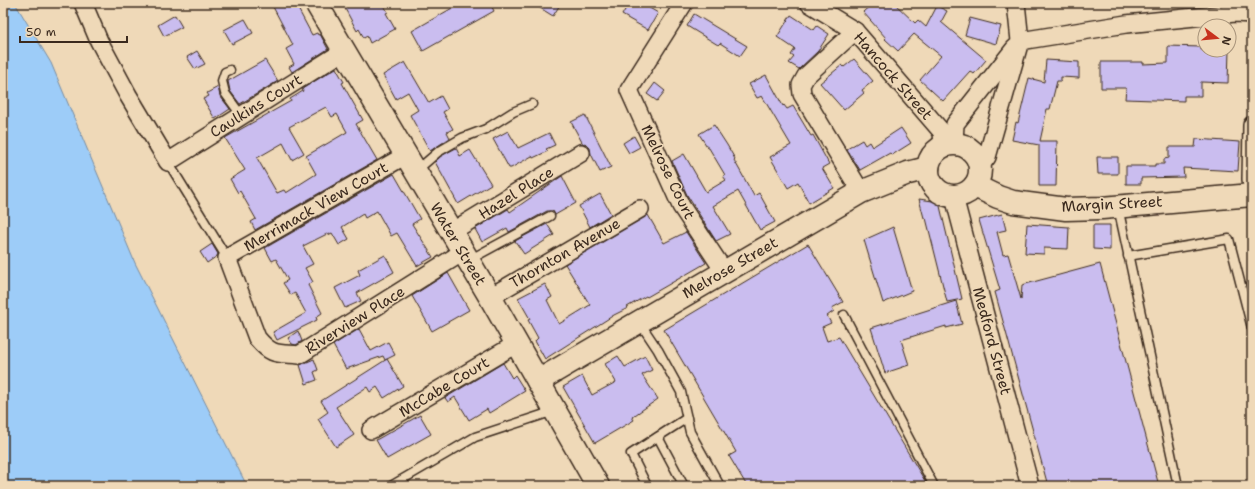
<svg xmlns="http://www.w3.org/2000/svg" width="1255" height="489" font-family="'Shantell Sans',sans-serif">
<rect width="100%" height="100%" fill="#efd9b8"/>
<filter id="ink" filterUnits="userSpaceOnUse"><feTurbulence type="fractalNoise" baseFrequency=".025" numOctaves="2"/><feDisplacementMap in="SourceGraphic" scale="8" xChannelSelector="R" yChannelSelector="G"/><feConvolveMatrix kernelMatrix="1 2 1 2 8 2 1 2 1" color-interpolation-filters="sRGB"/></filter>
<g filter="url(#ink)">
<polygon fill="#9dccf8" stroke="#768ba1" points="3,3 15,3 51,63 135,263 247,486 3,486"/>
<g fill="#cabdef" stroke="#3b2a1e" fill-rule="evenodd">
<polygon points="271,3 295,3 312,35 317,33 318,35 320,34 328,49 292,72 289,67 294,64 286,49 293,45"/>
<polygon points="342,3 382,3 388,12 386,13 395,29 370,43 367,36 364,38 359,29 357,31"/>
<polygon points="461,3 490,3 494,11 423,51 412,31"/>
<polygon points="532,3 561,3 553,16"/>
<polygon points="629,3 641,3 658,13 648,30 622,15"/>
<polygon points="873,3 894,3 915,23 918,20 926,27 937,6 947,11 941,22 986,60 974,74 970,71 943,101 920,80 941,56 914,34 898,51 885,39 886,38 863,12"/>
<polygon points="694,14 747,46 740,56 720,43 718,45 687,26"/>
<polygon points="175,15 182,27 164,36 158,25"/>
<polygon points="791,15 814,30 817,26 829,34 818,51 799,69 789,63 794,57 791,55 795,49 777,37"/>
<polygon points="970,18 1001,26 996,44 965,35"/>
<polygon points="245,19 253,33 232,44 224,30"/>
<polygon points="1168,46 1201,47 1201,50 1229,50 1228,83 1201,82 1201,96 1184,96 1184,101 1125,99 1126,88 1101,88 1101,62 1143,62 1143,64 1168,63"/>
<polygon points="197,51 205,64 195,69 187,57"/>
<polygon points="854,59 873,81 862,90 864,93 844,110 820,83 842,65 844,67"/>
<polygon points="265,60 278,81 240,104 230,91 228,81"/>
<polygon points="1046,60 1079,62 1079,78 1061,77 1061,81 1057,81 1050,109 1047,109 1040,141 1057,141 1056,186 1039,186 1039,145 1012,140 1016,122 1018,123 1029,78 1044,82"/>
<polygon points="405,62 429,103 441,96 448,109 443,112 453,129 447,132 450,138 430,151 410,115 418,110 408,92 396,99 383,75"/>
<path d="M336,68L344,82L342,83L363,120L356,124L377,160L255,230L251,222L256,219L240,191L238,193L230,179L245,170L225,138L291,101L290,99L303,91L302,89ZM326,107L332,117L337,114L347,132L306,156L316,174L286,193L284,190L277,193L257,158L283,143L292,160L304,153L289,127Z"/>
<polygon points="766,75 783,106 784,105 787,109 793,106 811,136 813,135 829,164 822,168 834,188 809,203 798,182 788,188 770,157 791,145 762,96 757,98 749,84"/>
<polygon points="655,83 665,91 657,101 647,94"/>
<polygon points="218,87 220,96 230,109 215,119 203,99 209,96 207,93"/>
<polygon points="585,115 611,167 600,172 591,154 590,148 585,143 583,144 571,122"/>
<polygon points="714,125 727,145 735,159 734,160 754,196 759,193 775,222 760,230 738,191 713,206 730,234 716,241 687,195 672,161 684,154 706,192 726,180 723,176 725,175 709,148 708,148 699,134"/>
<polygon points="901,128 911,143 892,155 890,153 860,170 847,149 862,140 865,145 869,142 872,147"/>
<polygon points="508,131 518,148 549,133 555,145 546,149 548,151 533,158 532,156 511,168 509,168 493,139"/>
<polygon points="634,136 640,147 629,153 623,143"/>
<polygon points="1196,139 1240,142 1238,171 1183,168 1184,177 1141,178 1141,184 1126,184 1126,166 1155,166 1155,164 1164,164 1164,159 1169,158 1169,147 1195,147"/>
<polygon points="456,148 460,156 470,150 491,184 458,204 435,162 441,156"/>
<polygon points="1097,157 1118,157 1118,174 1098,174"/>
<polygon points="394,174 420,219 412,224 433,257 417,266 397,233 391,236 377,211 365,218 363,214 342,227 349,239 339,245 332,233 328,235 327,234 303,246 313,264 305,268 313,282 308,285 322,313 316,317 317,320 277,340 273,332 306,313 295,293 291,295 283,283 288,280 276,259 272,261 265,248"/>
<polygon points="562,176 576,203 555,215 553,211 547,211 509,232 507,228 482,242 475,229 508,209 510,212"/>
<polygon points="600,194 611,214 590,227 579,206"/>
<polygon points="919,199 939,202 962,299 947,302 926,218 924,218"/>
<polygon points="1002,214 1006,230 997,232 1003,255 1008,254 1021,299 1022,285 1100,264 1159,486 1048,486 995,292 1000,290 979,220"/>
<polygon points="648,215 664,243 686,232 706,263 647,297 646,296 627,307 628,308 614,315 545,359 535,341 538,338 528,320 530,319 518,298 545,284 552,297 547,300 559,324 590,305 565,264"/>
<polygon points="547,224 554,235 524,254 515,241"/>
<polygon points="1027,224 1069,227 1068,249 1044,248 1044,254 1025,253"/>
<polygon points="1093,225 1110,225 1110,250 1093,249"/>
<polygon points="893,227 912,291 883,303 864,240"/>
<polygon points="212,244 218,254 217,256 207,263 200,252"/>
<polygon points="808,244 843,302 832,308 834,311 827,316 831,323 822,327 827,341 839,337 928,486 747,486 729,456 736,452 664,330"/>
<polygon points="385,255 394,272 357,293 361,301 345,308 335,288 360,275 358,270"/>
<polygon points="448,273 469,310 432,331 412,296"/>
<polygon points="956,301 962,324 946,328 946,326 901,340 909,365 885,373 871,328"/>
<polygon points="359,329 371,351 388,342 395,355 385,360 383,356 346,369 333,345"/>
<polygon points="298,331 302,341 296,345 292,344 288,338"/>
<polygon points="618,356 625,367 645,356 652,370 642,375 658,399 632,417 634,420 595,443 563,387 582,376 592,395 616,382 605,364"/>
<polygon points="314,359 318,370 314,372 317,380 306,384 300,365"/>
<polygon points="387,359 403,386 384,398 377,387 370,392 367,387 336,407 354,435 336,447 318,419 328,412 321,401"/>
<polygon points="503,363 512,378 515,375 525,391 489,413 487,409 469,420 455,397 448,402 445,398"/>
<polygon points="420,415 431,434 387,459 376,440"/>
</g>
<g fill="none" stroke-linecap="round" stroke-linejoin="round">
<defs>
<g id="lane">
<polyline points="230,70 225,72 222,81 225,93 241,115"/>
<polyline points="168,162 227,258"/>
<polyline points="416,171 438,152 462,138 486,129 513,112 532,104"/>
<polyline points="1118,207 1178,486"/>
<polyline points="1128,256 1229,239 1252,328"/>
<polyline points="469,260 550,216"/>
<polyline points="844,315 934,486"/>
<polyline points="640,323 658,350 681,392 690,432 720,486"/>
<polyline points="658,437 684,486"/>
<polyline points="391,486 475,437 554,411"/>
<polyline points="647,486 631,454 687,418"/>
</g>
<g id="street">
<polyline points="83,3 99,41 128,95 168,162 344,51"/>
<polyline points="684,3 629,90 681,206 724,271"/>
<polyline points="809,3 855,31 942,132 943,146"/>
<polyline points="855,31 806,76 801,85 802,94 861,192"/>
<polyline points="1020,41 1126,24 1235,13 1252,14"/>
<polyline points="1252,125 1251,179 1252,186"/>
<polyline points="954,143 955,124 1015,48"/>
<path d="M406,155L227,258L257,338C272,356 277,353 299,355L463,252"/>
<polyline points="980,166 987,157 1020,41 1016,3"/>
<polyline points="954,197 1030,486"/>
<polyline points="451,232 581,153"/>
<polyline points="490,297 640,209"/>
<polyline points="371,430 516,344"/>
</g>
<g id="secondary">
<polyline points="316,3 490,297 598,486"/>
<circle cx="954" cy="170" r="26"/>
<polyline points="975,186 998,197 1013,202 1066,209 1102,208 1252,195"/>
<polyline points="538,381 861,192 908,173 928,168"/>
</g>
</defs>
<use href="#lane" stroke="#3b2a1e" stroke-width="11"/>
<use href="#street" stroke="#3b2a1e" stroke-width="20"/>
<use href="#secondary" stroke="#3b2a1e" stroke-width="25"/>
<use href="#lane" stroke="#efd9b8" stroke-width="8"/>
<use href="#street" stroke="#efd9b8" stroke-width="17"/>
<use href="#secondary" stroke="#efd9b8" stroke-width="22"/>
</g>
</g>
<g text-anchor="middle" stroke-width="3" stroke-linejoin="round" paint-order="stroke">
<g font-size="15" fill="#3b2a1e" stroke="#efd9b8">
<text transform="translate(893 76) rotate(49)" y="5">Hancock Street</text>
<text transform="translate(256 106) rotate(-32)" y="5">Caulkins Court</text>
<text transform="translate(668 172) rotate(64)" y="5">Melrose Court</text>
<text transform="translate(516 193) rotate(-32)" y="5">Hazel Place</text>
<text transform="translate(1112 204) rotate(-3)" y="5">Margin Street</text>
<text transform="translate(316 207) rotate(-30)" y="5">Merrimack View Court</text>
<text transform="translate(458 244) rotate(59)" y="5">Water Street</text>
<text transform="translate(565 253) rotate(-30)" y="5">Thornton Avenue</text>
<text transform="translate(730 268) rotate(-30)" y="5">Melrose Street</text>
<text transform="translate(355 320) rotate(-32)" y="5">Riverview Place</text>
<text transform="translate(992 341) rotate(75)" y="5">Medford Street</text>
<text transform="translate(444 387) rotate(-31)" y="5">McCabe Court</text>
</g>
</g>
<rect width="1255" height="489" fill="none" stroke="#efd9b8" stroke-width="16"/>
<rect x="8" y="8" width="1239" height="473" fill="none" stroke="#3b2a1e" stroke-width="1.5" filter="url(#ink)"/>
<g transform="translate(1217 38) rotate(106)"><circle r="19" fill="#efd9b8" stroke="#a7937a"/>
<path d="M0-3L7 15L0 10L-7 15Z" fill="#c8321e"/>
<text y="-6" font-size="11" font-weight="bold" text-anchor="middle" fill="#3b2a1e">N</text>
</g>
<path d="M20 36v6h107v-6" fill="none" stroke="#3b2a1e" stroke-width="2"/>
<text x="26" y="36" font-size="12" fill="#3b2a1e" stroke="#efd9b8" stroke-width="3" paint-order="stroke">50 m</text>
</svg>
